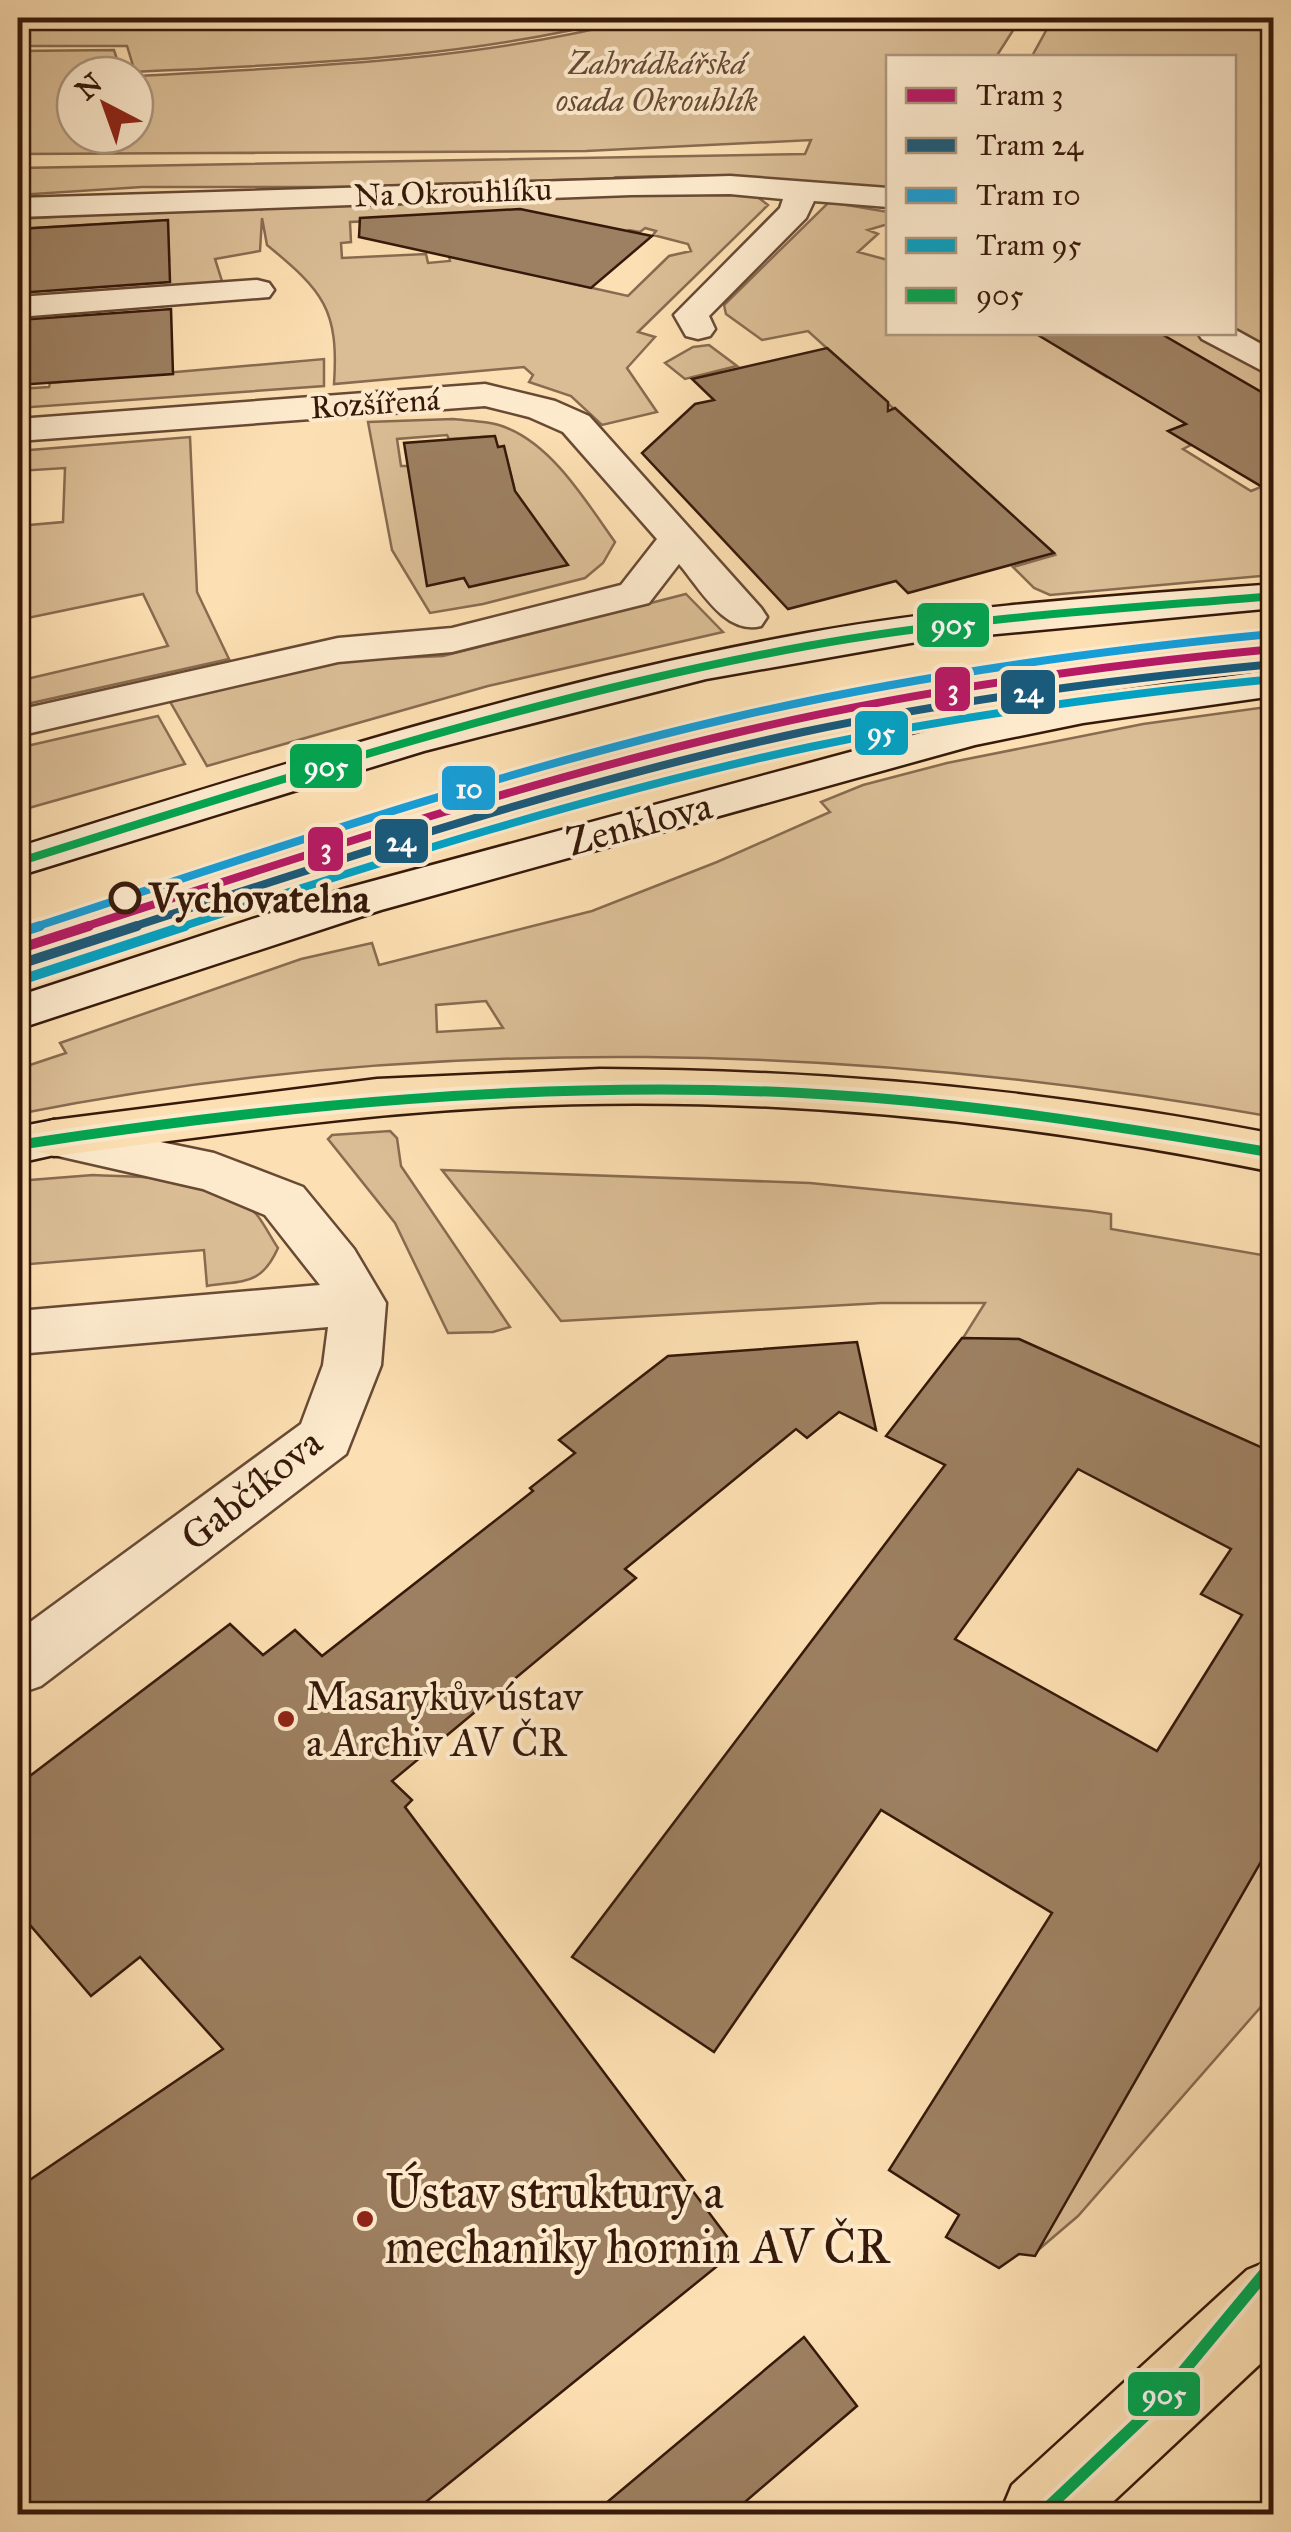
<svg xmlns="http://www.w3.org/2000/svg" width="1291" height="2532" font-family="'IM FELL Great Primer',serif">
<rect width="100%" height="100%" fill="#fcdfb2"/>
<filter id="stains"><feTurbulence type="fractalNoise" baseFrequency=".002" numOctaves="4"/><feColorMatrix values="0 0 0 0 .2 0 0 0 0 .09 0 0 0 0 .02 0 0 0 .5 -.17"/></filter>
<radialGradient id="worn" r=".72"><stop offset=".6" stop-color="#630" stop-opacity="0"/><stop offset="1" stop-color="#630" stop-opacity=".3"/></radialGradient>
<g fill="#dabd95" stroke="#886b50" stroke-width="2.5" fill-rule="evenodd">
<path d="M18,18H624C465,59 298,64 135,72L127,46H18Z"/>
<path d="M641,18H1021L996,57L888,58V189L675,176L353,187H142L18,195V168L805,154L811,140L586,151L18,154V51L114,50L122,75H75V135H135V76C304,67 477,61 641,18Z"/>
<polygon points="1053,18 1273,18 1273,352 1234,331 1234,58 1031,58"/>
<path d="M685,191L755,195L768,205L638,332L655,337L627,368L657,412L602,425L571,396L529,382L533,375L524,367L334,384C339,309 323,291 267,245L262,218L260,251L215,259L222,281L216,284L18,298V271L169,260L167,220L18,229V219L262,205V209L269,204ZM442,218L450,261L428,263L426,254L342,258L341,243L351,242L350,222ZM645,228L656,231L653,235L688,244L691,251L669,256L628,296L561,281L629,230L640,232Z"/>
<polygon points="829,202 888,212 888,224 868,230 878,234 858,252 888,260 888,332 1103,333 1064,351 1107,377 1138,366 1158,333 1200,333 1273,374 1273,406 1224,409 1169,431 1191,445 1183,449 1251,491 1273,482 1273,575 1050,595 1034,588 1013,567 1055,555 808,331 762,340 726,314 724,305"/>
<polygon points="709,345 737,366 685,379 665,363 693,347"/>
<polygon points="324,359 324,386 18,408 18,389 49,387 50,383"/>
<path d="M453,419C471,421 491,421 507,428C554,447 587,503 615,542L603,563L585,578L483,604L430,613L392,550L368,422ZM447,435L449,439L494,436L500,456H506L514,487L413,495L408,466H401L397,439ZM443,547L567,565L469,586Z"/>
<polygon points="190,437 197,592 229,659 18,706 18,681 168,646 143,594 18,620 18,526 63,522 65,468 18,471 18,451"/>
<polygon points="686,594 723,632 488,686 207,766 168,698 332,661 443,656"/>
<path d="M1273,706V1117C859,1043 432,1032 18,1114V1069L66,1053L60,1043L301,959L372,943L379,965L592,911L717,862L830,812L821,802L863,785L947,763L1143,724ZM486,1001L503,1028L437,1032L436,1005Z"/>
<polygon points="158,716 185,764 18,811 18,748"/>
<polygon points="390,1131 397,1138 401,1166 510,1327 493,1332 448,1333 395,1223 328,1139 332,1135"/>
<polygon points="442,1170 810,1183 1090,1211 1111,1214 1111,1229 1273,1257 1273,1453 1019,1339 963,1338 985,1303 881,1303 561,1321"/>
<path d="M93,1175C144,1178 220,1173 257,1215C265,1225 271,1238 278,1248C261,1286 244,1280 207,1286L204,1250L18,1265V1181Z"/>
<polygon points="1273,1839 1273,1993 1078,2216 1037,2251"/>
</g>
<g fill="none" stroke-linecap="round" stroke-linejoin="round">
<polygon fill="#85684d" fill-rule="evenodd" points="713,174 719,178 718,181 615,184 609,180 615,176"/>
</g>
<g fill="#9d8061" stroke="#36190a" stroke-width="2.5" fill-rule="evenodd">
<polygon points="520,209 652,236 591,288 359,237 360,218"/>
<polygon points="168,220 170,282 18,293 18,229"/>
<polygon points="171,309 173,374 18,385 18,320"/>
<polygon points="1033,332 1158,332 1265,394 1274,390 1274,494 1168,431 1186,424"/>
<polygon points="827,348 888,402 888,411 895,408 1054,553 908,593 896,581 788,609 642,453 695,404 714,400 692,379"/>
<polygon points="495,436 498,447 504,446 515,491 568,565 469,587 464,578 427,586 404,443"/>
<path d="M962,1338L1019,1339L1274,1453V1839L1035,2256L1019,2254L999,2268L946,2237L959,2215L889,2170L1052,1913L881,1810L714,2052L572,1957L945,1465L886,1436ZM1078,1469L1231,1549L1201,1594L1242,1615L1157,1751L955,1639Z"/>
<polygon points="857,1342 876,1430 839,1412 807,1438 796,1429 625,1569 636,1578 392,1781 412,1800 405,1807 737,2250 411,2514 18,2514 18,2188 223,2049 140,1957 91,1996 18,1911 18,1785 230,1624 263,1655 295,1630 322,1656 533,1491 530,1488 575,1453 559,1440 668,1356"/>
<polygon points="804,2337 857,2406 731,2514 593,2514"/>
</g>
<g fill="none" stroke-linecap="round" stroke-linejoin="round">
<defs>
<g id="minor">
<polygon points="730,176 888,188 888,207 814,201 806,218 709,316 715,329 710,336 698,339 686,336 674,315 780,208 783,199 730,194 631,195 18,217 18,198"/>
<polygon points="257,280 269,283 274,290 269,297 18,317 18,297"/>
<polygon points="1234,329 1274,351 1274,377 1202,339 1197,332 1234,332"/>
<path d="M485,384L555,401L589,416L761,608L767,617L761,626C725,635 701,590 679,564L649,603L452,652L338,662L18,736V710L338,638L452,628L621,585L657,539L563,432L529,417L485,406L18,441V419Z"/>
<polygon points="54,1120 214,1153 303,1187 354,1249 386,1303 381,1365 346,1454 41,1686 18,1694 18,1631 301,1424 323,1365 328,1327 18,1354 18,1311 320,1285 265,1215 203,1189 36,1151 28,1138 36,1125"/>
</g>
<g id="secondary">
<path d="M1274,584V608L922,641L706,679L424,751L18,876V847C277,766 538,682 807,633C961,605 1118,596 1274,584Z"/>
<polygon points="1274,670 1274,696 1083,723 975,745 381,910 18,1029 18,996 347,888 954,724 1083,697"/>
<polygon points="54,1120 72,1125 80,1138 72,1151 18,1163 18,1127"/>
</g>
<g id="primary">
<path d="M600,1069C827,1070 1050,1090 1274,1134V1172C1014,1119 748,1092 483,1108C339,1116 197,1138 54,1156L36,1151L28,1138L36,1125L54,1120L377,1079Z"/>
<polygon points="1274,2259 1274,2351 1100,2514 1000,2514 1012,2485 1247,2270"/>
</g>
</defs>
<use href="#minor" stroke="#684a34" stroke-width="5"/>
<use href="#secondary" stroke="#36190a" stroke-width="5"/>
<use href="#primary" stroke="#36190a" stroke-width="5"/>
<use href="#minor" fill="#fdeacd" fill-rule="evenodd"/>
<use href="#secondary" fill="#fdeacd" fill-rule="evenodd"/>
<use href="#primary" fill="#fcdfb2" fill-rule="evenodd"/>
<defs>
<path id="bus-1-far2" d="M18,862C278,780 538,695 807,646C961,618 1118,609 1274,596"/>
<path id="bus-1-far1" d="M18,1145C278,1105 538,1080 801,1093C961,1101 1117,1126 1274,1153"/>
<polyline id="bus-1" points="1041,2514 1153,2408 1274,2262"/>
</defs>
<use href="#bus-1-far2" stroke="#fdeacd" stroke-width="14"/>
<use href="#bus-1-far1" stroke="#fdeacd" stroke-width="18"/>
<use href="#bus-1" stroke="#fdeacd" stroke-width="20"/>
<use href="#bus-1-far2" stroke="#00a651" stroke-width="8"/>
<use href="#bus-1-far1" stroke="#00a651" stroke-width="10"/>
<use href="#bus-1" stroke="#00a651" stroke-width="12"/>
<defs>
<path id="tram-1-far1" d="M81,928C297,858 513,785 735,733C912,691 1093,666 1274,649"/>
<polyline id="tram-1" points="18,949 89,926"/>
<path id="tram-2-far1" d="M129,928C351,856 575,781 803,732C959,699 1116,679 1274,664"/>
<polyline id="tram-2" points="23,963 137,926"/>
<path id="tram-3-far1" d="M32,928C264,852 496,772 735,717C912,676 1092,651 1273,634"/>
<polyline id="tram-3" points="18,933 40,926"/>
<path id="tram-4-far1" d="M178,928C386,860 595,793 810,747C963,715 1118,694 1274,679"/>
<polyline id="tram-4" points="27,978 185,926"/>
</defs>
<use href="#tram-1-far1" stroke="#fdeacd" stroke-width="14"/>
<use href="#tram-1" stroke="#fdeacd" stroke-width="18"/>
<use href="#tram-2-far1" stroke="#fdeacd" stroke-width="14"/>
<use href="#tram-2" stroke="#fdeacd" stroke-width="18"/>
<use href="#tram-3-far1" stroke="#fdeacd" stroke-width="14"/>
<use href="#tram-3" stroke="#fdeacd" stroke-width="18"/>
<use href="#tram-4-far1" stroke="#fdeacd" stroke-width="14"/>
<use href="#tram-4" stroke="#fdeacd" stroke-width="18"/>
<use href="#tram-1-far1" stroke="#b71965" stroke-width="8"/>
<use href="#tram-1" stroke="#b71965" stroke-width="10"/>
<use href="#tram-2-far1" stroke="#1a5a7b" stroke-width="8"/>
<use href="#tram-2" stroke="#1a5a7b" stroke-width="10"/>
<use href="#tram-3-far1" stroke="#179ed8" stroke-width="8"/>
<use href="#tram-3" stroke="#179ed8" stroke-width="10"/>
<use href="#tram-4-far1" stroke="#03a2c4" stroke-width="8"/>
<use href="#tram-4" stroke="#03a2c4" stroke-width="10"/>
</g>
<circle fill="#fdeacd" stroke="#36190a" stroke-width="5" cx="125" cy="898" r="14"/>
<g fill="#8f2418" stroke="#fdeacd" stroke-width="4">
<circle cx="286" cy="1719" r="10"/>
<circle cx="365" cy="2219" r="10"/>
</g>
<g text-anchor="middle" stroke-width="8" stroke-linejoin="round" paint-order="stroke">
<g font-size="32" font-style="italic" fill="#674a34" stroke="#fdeacd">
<text x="657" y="74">Zahrádkářská<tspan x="657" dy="37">osada Okrouhlík</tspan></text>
</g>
<g font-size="32" fill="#36190a" stroke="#fdeacd">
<text transform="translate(453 192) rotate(-2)" y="11">Na Okrouhlíku</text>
<text transform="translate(375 403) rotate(-4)" y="11">Rozšířená</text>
</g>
<g font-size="40" fill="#36190a" stroke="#fdeacd">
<text transform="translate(639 823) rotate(-15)" y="14">Zenklova</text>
<text transform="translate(251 1489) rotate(-39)" y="14">Gabčíkova</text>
</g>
<g font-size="40" font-weight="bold" fill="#36190a" stroke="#fdeacd" text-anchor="start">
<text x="149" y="912">Vychovatelna</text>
</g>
<g font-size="40" fill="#36190a" stroke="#fdeacd" text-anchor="start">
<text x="306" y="1710">Masarykův ústav<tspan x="306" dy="46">a Archiv AV ČR</tspan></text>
</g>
<g font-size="48" fill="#36190a" stroke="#fdeacd" text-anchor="start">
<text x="385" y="2208">Ústav struktury a<tspan x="385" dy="55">mechaniky hornin AV ČR</tspan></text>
</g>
</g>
<g stroke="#fdeacd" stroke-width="4">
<rect x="915" y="601" width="76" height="48" rx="10" fill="#00a651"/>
<rect x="933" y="665" width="39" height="48" rx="10" fill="#b71965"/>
<rect x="999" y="668" width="58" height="48" rx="10" fill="#1a5a7b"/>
<rect x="853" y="709" width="57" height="48" rx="10" fill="#03a2c4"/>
<rect x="288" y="742" width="76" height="48" rx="10" fill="#00a651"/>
<rect x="440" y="764" width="57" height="48" rx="10" fill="#179ed8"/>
<rect x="373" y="817" width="57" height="48" rx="10" fill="#1a5a7b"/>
<rect x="306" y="825" width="39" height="48" rx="10" fill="#b71965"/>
<rect x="1126" y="2370" width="76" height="48" rx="10" fill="#00a651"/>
</g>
<g font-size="28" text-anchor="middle" font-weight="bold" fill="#fff">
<text x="953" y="634">905</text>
<text x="953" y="699">3</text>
<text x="1028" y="702">24</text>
<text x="881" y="742">95</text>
<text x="326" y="776">905</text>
<text x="469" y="798">10</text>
<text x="401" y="851">24</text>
<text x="326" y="858">3</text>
<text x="1164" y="2404">905</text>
</g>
<rect width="1291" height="2532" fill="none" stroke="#fcdfb2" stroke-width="60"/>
<rect x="20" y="20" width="1251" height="2492" fill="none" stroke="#36190a" stroke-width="5"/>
<rect x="30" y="30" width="1231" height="2472" fill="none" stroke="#36190a" stroke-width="2.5"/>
<rect x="886" y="55" width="350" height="280" fill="#fdeacd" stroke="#ad967f" stroke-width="2.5"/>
<rect x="906" y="88" width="50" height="15" fill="#b71965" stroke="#ad967f" stroke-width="2.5"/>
<text x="976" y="105" font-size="30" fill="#36190a">Tram 3</text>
<rect x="906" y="138" width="50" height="15" fill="#1a5a7b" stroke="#ad967f" stroke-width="2.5"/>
<text x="976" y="155" font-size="30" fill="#36190a">Tram 24</text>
<rect x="906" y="188" width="50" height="15" fill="#179ed8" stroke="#ad967f" stroke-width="2.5"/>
<text x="976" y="205" font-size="30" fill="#36190a">Tram 10</text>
<rect x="906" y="238" width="50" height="15" fill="#03a2c4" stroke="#ad967f" stroke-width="2.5"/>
<text x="976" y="255" font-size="30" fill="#36190a">Tram 95</text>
<rect x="906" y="288" width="50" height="15" fill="#00a651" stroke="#ad967f" stroke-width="2.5"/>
<text x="976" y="305" font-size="30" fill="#36190a">905</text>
<g transform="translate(105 105) rotate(319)"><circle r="48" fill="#fdeacd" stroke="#ad967f" stroke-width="2.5"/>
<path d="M0-8L18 38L0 25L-18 38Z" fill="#8f2418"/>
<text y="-15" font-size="28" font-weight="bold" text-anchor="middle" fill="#36190a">N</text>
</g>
<rect width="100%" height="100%" filter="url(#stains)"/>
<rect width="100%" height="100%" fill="url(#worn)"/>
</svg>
